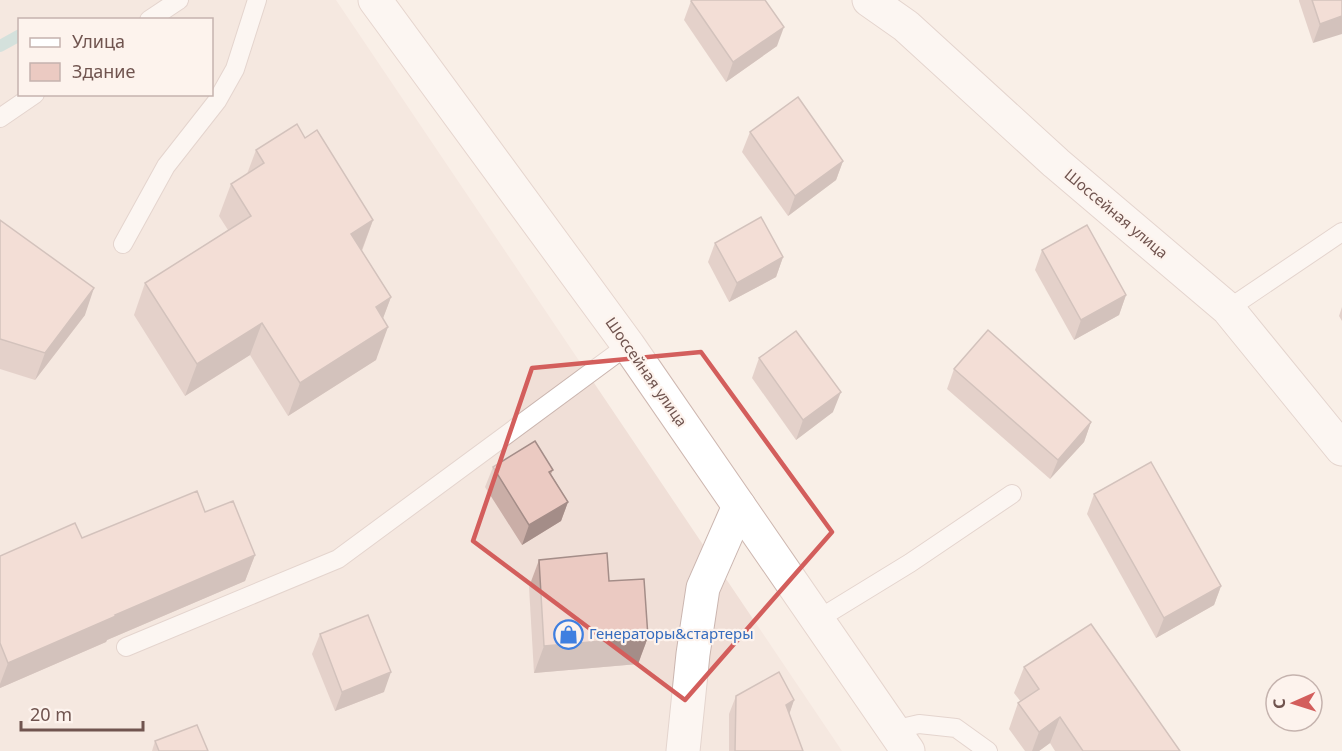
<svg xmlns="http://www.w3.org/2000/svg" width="1342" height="751" font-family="'Noto Sans',sans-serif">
<rect width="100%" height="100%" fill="#f9efe7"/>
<path fill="#f0dfd7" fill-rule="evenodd" d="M0,0H336L842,751H0ZM20,20H212V94H20Z"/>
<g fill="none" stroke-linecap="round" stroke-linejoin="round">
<polyline stroke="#a6d1cf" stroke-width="12" points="0,46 20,35"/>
<defs>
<g id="lane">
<polyline points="149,20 179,0"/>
<polyline points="0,118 35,94"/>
<polyline points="123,244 166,166 217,101 235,69 257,0"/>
<polyline points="1228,309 1342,232"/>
<polyline points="817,620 910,563 1012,494"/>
<polyline points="126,647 338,559 628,345"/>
<polyline points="893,730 919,724 956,728 988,751"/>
</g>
<g id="street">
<polyline points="869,0 906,26 1056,163 1228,309 1342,449"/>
<polyline points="683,751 693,654 703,588 739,506"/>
</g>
<polyline id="secondary" points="375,0 628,345 908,751"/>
</defs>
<use href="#lane" stroke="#cab5af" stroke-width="20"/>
<use href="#street" stroke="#cab5af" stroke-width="35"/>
<use href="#secondary" stroke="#ceb7b0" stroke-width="35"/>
<use href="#lane" stroke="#fff" stroke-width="18"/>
<use href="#street" stroke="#fff" stroke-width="33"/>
<use href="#secondary" stroke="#fff" stroke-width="33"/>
</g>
<g fill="#caaea7">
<polygon points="1299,0 1342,0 1313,43 1299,1"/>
<polygon points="691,1 777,46 726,82 684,20"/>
<polygon points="750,132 843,161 836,180 788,216 742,152"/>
<polygon points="305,138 373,220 362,251 391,297 383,318 376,360 288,416 250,355 185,396 134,315 145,283 228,230 219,216 231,184 247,174 256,150"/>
<polygon points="0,220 85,315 35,380 0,369"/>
<polygon points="715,243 783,257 776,277 729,302 708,262"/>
<polygon points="1042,250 1126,295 1119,315 1074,340 1035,270"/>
<polygon points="1342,307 1342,321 1339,316"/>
<polygon points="759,358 833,412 796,440 752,378"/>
<polygon points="954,369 1091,422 1084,442 1050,479 947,389"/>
<polygon points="493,467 553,470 551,474 568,502 561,521 522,545 485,487"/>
<polygon points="1094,494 1221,586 1214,605 1156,638 1087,514"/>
<polygon points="205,512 255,555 245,581 107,640 106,642 0,688 0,556 82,538"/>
<polygon points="539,560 609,581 648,637 638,664 534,673 529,587"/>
<polygon points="320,634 384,692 335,711 312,654"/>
<polygon points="1024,667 1180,751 1055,751 1050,743 1039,751 1025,751 1009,729 1018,703 1021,702 1014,693"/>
<polygon points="736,696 794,700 789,714 803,751 729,751 729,714"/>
<polygon points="155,741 208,751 152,751"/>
</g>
<g fill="#a48d88">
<polygon points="1342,16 1342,34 1313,43 1320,24"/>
<polygon points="784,27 777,46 726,82 733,62"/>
<polygon points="843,161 836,180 788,216 795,196"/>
<polygon points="373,220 361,252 351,234"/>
<polygon points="783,257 776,277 729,302 737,283"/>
<polygon points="94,288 85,315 35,380 45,353"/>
<polygon points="1126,295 1119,315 1074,340 1081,320"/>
<polygon points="391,297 379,329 376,307"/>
<polygon points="262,323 250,355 185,396 197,364"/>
<polygon points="388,327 376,360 288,416 300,383"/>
<polygon points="841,392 833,412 796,440 803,420"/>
<polygon points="1091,422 1084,442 1050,479 1058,460"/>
<polygon points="568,502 561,521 522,545 529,525"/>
<polygon points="255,555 245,581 107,640 106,642 0,688 0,684 8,663 115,615"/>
<polygon points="1221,586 1214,605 1156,638 1164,618"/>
<polygon points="648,637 638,664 534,673 544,646"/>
<polygon points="391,672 384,692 335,711 342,692"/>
<polygon points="794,700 788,718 786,705"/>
<polygon points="1060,717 1050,743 1039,751 1032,751 1039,732"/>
</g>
<g fill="#ebcac2" stroke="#a48d88" stroke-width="1.5">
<polygon points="692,0 765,0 784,27 733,62 691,1"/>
<polygon points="1312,0 1342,0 1342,16 1320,24"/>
<polygon points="798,97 843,161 795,196 750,132"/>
<polygon points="297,124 305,138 317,130 373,220 351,234 391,297 376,307 388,327 300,383 262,323 197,364 145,283 251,216 231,184 264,163 256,150"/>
<polygon points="761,217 783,257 737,283 715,243"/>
<polygon points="0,220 94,288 45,353 0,339"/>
<polygon points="1087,225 1126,295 1081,320 1042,250"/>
<polygon points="988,330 1091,422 1058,460 954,369"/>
<polygon points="796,331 841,392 803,420 759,358"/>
<polygon points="535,441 553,470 549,472 568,502 529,525 493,467"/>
<polygon points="1151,462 1221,586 1164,618 1094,494"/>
<polygon points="197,491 205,512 233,501 255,555 115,615 116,616 8,663 0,643 0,556 75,523 82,538"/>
<polygon points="607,553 609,581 644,579 648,637 544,646 539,560"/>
<polygon points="368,615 391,672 342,692 320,634"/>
<polygon points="1091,624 1180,751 1083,751 1060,717 1039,732 1018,703 1039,689 1024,667"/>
<polygon points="779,672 794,700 786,705 803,751 735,751 736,696"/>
<polygon points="197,725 208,751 159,751 155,741"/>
</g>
<path d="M0 0H1342V751H0ZM701,352L832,532L685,700L473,541L532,368Z" fill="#f9efe7" fill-opacity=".55" fill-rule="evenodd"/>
<path fill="none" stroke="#d35e5c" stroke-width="4.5" stroke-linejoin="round" d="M701,352L832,532L685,700L473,541L532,368Z"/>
<defs>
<symbol id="shop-ring" viewBox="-11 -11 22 22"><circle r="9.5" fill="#fdf3ed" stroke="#3f7fe0" stroke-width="1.5"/><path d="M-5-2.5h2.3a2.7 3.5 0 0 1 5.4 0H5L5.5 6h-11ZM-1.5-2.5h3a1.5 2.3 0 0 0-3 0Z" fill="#3f7fe0"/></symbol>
</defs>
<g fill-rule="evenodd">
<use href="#shop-ring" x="552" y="618" width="33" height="33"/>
</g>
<g text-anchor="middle" stroke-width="4.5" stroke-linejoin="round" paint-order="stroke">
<g font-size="15" fill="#70544f" stroke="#fdf3ed">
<text transform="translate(1116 214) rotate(40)" y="5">Шоссейная улица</text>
<text transform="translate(646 372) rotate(55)" y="5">Шоссейная улица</text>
</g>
<g font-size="15" fill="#366cbe" stroke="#fdf3ed" text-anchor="start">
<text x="589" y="639">Генераторы&amp;стартеры</text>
</g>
</g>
<rect x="18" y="18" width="195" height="78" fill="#fdf3ed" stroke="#c5b3ae" stroke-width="1.5"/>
<rect x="30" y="38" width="30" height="9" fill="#ffffff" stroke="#c5b3ae" stroke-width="1.5"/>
<text x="72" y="48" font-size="18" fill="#70544f">Улица</text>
<rect x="30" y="63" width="30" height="18" fill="#ebcac2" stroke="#c5b3ae" stroke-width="1.5"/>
<text x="72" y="78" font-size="18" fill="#70544f">Здание</text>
<g transform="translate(1294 703) rotate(267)"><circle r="28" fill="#fdf3ed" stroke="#c5b3ae" stroke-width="1.5"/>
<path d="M0-4.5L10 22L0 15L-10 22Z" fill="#d35e5c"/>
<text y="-9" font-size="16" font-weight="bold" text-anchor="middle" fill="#70544f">С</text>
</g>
<path d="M21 721v9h122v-9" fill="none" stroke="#70544f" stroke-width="3"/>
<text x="30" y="721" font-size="18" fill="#70544f" stroke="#fdf3ed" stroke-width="4.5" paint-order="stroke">20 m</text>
</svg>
